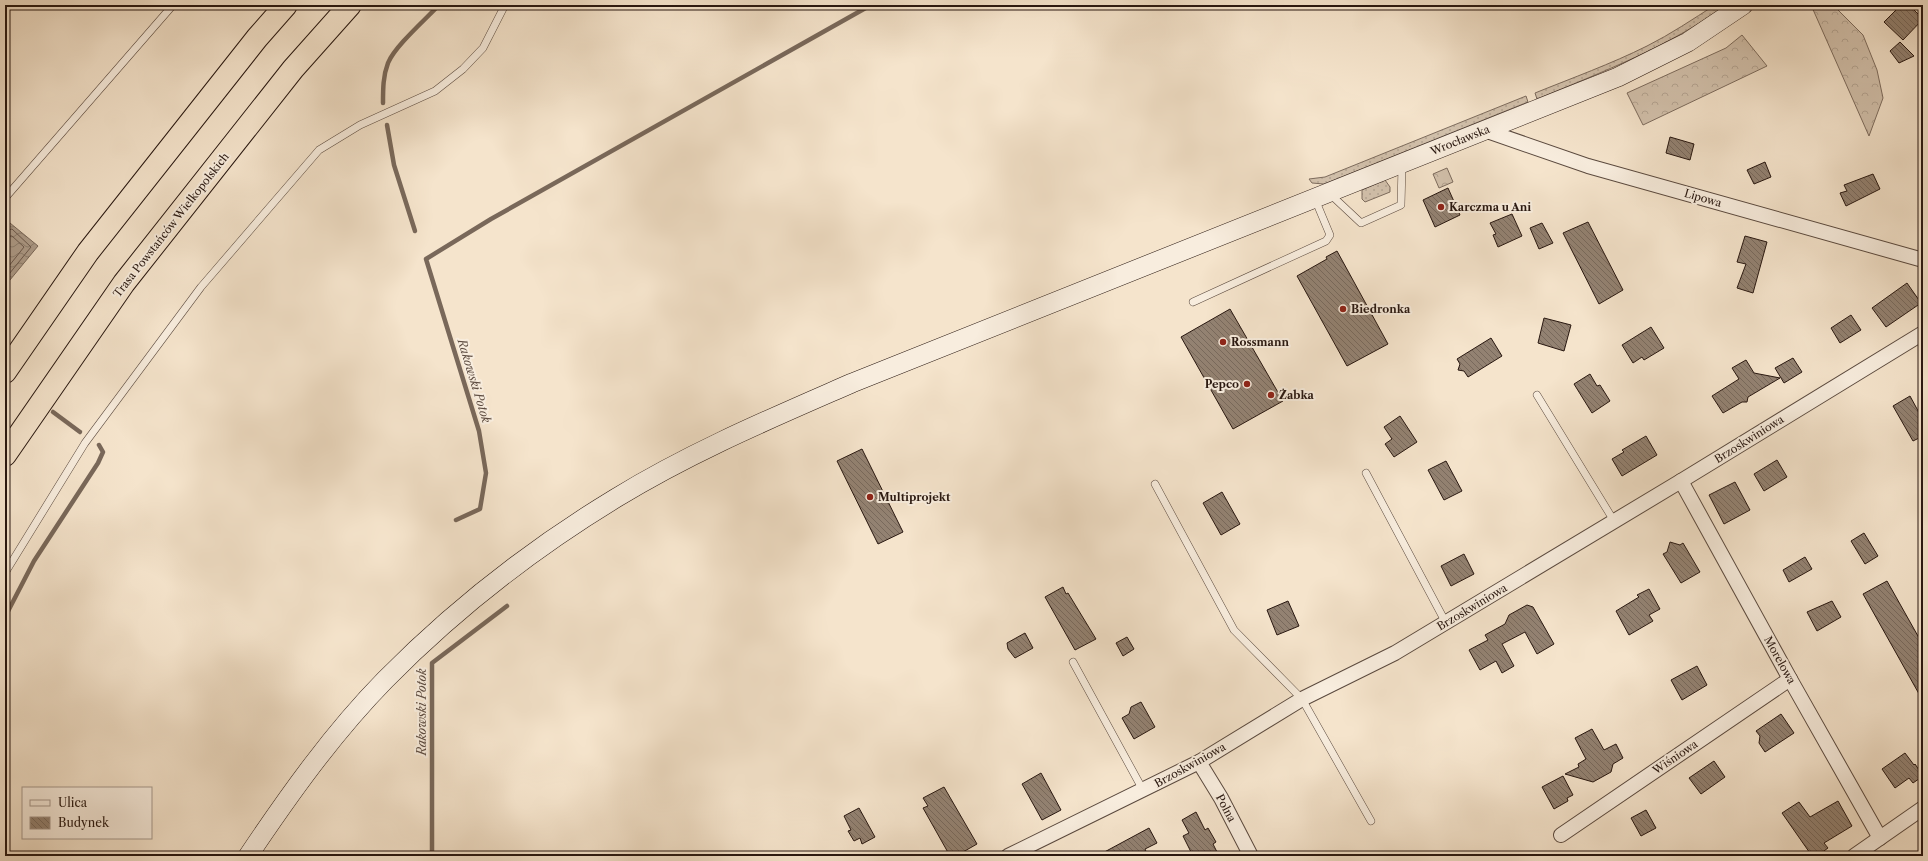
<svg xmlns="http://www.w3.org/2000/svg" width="1928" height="861" font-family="'Libre Caslon Text',serif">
<defs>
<pattern id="grass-dots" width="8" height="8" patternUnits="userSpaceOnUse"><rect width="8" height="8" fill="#d2c1ac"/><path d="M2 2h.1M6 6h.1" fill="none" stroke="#b4a593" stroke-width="1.8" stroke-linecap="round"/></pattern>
<pattern id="forest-crowns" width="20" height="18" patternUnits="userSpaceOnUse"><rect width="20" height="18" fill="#d2c1ac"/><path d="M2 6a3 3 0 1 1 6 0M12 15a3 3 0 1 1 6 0" fill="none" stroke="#b4a593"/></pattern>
<pattern id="water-waves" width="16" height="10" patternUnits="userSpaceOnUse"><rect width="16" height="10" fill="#af9e8c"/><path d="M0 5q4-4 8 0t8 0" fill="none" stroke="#8e8071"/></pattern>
<pattern id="building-back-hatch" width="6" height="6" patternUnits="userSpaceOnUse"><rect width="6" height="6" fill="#938272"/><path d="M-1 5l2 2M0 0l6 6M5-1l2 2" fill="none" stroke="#78695c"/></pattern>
</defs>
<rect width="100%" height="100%" fill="#f5e4cc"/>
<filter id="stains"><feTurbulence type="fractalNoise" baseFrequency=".005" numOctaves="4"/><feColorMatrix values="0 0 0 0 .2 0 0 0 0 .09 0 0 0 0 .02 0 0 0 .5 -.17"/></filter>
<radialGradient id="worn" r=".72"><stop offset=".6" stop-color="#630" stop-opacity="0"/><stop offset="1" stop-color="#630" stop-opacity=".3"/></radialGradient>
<g fill="url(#grass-dots)" stroke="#7d6c5e">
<path d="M1715,5H1726C1669,47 1602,72 1537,99L1535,93C1572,78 1611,64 1647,46C1671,34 1693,19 1715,5Z"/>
<polygon points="1526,96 1528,102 1324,184 1312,183 1309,179 1325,177"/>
<polygon points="1385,180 1390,187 1390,192 1365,202 1362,199 1362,190"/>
</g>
<g fill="url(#forest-crowns)" stroke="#7d6c5e">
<polygon points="1811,5 1833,5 1863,35 1877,70 1883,98 1869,136"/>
<polygon points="1742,35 1767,66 1643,125 1627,93 1726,48"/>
<polygon points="1447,168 1453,182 1439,188 1433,174"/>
</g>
<polygon fill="url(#water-waves)" stroke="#79685a" points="10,223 38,246 5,286 5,229"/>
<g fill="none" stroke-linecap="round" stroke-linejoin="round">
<g stroke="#6c5a4e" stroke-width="1">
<polyline points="5,231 12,229 31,247 5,279"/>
<polyline points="5,236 12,236 24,247 5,271"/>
</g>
<g stroke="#79685a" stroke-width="4.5">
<path d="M383,103C383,89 383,76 388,63C395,46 426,19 439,5"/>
<polyline points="387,125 394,165 415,231"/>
<polyline points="53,412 80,432"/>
<polyline points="456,520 480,509 486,473 479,431 426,259 491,219 871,5"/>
<polyline points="5,617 34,561 98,463 103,452 99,445"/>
<polyline points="432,856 432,663 507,606"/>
</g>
</g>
<g fill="url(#building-back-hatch)" stroke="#281710">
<polygon points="1901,5 1909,5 1923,19 1903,40 1884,22"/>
<polygon points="1900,42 1914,56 1899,63 1890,51"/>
<polygon points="1670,137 1694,144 1690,160 1666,153"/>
<polygon points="1765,162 1771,177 1754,184 1747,170"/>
<polygon points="1873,174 1880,189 1846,206 1840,193 1847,191 1844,185"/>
<polygon points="1448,188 1460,215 1435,227 1423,200"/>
<polygon points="1512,214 1522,236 1498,247 1493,235 1496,234 1490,223"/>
<polygon points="1588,222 1623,290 1599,304 1563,233"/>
<polygon points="1542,223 1553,243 1539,249 1530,228"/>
<polygon points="1745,236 1767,242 1753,293 1737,288 1746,264 1737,262"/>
<polygon points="1337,251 1388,344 1347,366 1297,276 1327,259 1326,257"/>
<polygon points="1907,283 1921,303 1886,327 1872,308"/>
<polygon points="1230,309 1283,401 1233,429 1181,337"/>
<polygon points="1851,315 1861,330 1840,343 1831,328"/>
<polygon points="1544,318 1571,325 1564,351 1538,343"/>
<polygon points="1651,327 1664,348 1644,360 1642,357 1633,363 1622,345"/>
<polygon points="1491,338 1502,356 1468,377 1464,371 1458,370 1460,364 1457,359"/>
<polygon points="1793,358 1802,372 1784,383 1775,368"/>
<polygon points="1746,360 1754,373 1780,378 1748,397 1747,402 1742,402 1723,413 1712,396 1739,379 1732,368"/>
<polygon points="1590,374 1597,386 1600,385 1610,401 1592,413 1574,384"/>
<polygon points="1910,396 1923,420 1923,436 1913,441 1893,406"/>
<polygon points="1400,416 1417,442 1394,457 1385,444 1392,439 1384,427"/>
<polygon points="1646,436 1657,455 1622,476 1612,459 1624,452 1622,450"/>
<polygon points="862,449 903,532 878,544 837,461"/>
<polygon points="1777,460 1787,477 1764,491 1754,474"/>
<polygon points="1446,461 1462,491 1444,500 1428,470"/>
<polygon points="1735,482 1750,510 1724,524 1709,495"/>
<polygon points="1222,492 1240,524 1221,535 1203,503"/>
<polygon points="1864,533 1878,556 1865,564 1851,541"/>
<polygon points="1670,542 1680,545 1683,543 1700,572 1681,583 1663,554 1667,552"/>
<polygon points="1464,554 1474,574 1451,586 1441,566"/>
<polygon points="1805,557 1812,569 1789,582 1783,570"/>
<polygon points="1887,581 1923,645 1923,701 1863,594"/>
<polygon points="1063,587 1066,594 1068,593 1096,639 1075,650 1045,597"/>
<polygon points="1649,589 1660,609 1649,615 1653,621 1629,635 1616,611 1639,597 1637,595"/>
<polygon points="1288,601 1299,626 1277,635 1267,610"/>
<polygon points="1832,601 1841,617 1817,631 1807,612"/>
<polygon points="1527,605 1533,607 1554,644 1537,654 1525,632 1502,644 1514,666 1502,673 1496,661 1480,670 1469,650 1488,640 1485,635 1505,624 1509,615"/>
<polygon points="1025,633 1033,648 1015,658 1008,649 1007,643"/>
<polygon points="1127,637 1134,649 1123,656 1116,643"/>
<polygon points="1697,666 1707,685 1682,700 1671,680"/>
<polygon points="1141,702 1155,727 1134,739 1122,718 1129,714 1131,707"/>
<polygon points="1781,714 1794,733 1765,752 1759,743 1760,736 1756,731"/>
<polygon points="1592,729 1604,750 1616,744 1623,758 1613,764 1611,772 1593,782 1565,774 1579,767 1578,764 1586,759 1575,738"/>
<polygon points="1905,753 1914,765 1915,764 1923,776 1913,783 1909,778 1895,788 1882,769"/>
<polygon points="1714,761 1725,777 1701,794 1689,778"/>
<polygon points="1041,773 1061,810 1042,820 1022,784"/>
<polygon points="1563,776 1573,795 1567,798 1568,801 1554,809 1542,787"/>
<polygon points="944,787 977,844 956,856 950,856 923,808 928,806 923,798"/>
<polygon points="1838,801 1852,826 1824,843 1828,848 1817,856 1812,856 1782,813 1799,802 1810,817"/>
<polygon points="859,808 875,837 862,844 860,838 854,841 848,831 851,830 844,816"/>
<polygon points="1646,810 1656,828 1641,836 1631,818"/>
<polygon points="1196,812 1205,830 1208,828 1216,842 1213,844 1219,856 1193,856 1183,836 1189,833 1182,820"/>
<polygon points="1149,828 1157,843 1145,849 1148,856 1097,856"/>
</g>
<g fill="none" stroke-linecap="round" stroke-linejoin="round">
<defs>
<g id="service">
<polyline points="1329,193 1361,223 1401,205 1402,166"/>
<polyline points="5,198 173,5"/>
<polyline points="1193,302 1326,241 1330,235 1315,199"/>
<polyline points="1537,395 1614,521"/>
<polyline points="1366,473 1446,623"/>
<polyline points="1155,484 1234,630 1302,699 1371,821"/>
<polyline points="5,573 85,443 201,287 319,150 360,125 435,91 463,69 483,48 505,5"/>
<polyline points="1073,662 1143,790"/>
</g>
<g id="minor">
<polyline points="1484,130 1588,166 1923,260"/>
<polyline points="1681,481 1790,679 1880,838"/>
<polyline points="1199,762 1221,798 1251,856"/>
<polyline points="1561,835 1790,679"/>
<polyline points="1008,856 1199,762 1302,699 1395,653 1681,481 1923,333"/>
<polyline points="1854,856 1923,808"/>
</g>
<path id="secondary" d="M248,856C289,795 333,733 385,680C454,610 532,549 616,498C691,452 772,418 852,383L1618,77L1688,42L1743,5"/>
<g id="motorway">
<polyline points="5,372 88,252 257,38 286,5"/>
<polyline points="5,455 124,283 293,69 350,5"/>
</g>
</defs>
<use href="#service" stroke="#5b4a3f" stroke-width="8"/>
<use href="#minor" stroke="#5b4a3f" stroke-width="16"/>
<use href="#secondary" stroke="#281710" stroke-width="20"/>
<use href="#motorway" stroke="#281710" stroke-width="24"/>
<use href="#service" stroke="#f8edde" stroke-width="7"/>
<use href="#minor" stroke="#f8edde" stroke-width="14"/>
<use href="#secondary" stroke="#f8edde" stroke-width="19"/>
<use href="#motorway" stroke="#f5e4cc" stroke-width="22"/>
</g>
<g fill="#8f2418" stroke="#f8edde" stroke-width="1.5">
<circle cx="1441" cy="207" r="4"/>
<circle cx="1343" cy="309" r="4"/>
<circle cx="1223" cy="342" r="4"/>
<circle cx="1247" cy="384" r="4"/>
<circle cx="1271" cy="395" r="4"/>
<circle cx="870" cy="497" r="4"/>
</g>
<g text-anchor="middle" stroke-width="4" stroke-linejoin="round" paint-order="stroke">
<g font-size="11" fill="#281710" stroke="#f8edde">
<text transform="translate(1460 140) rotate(-22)" y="4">Wrocławska</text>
<text transform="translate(1703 198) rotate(16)" y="4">Lipowa</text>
<text transform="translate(171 225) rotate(-52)" y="4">Trasa Powstańców Wielkopolskich</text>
<text transform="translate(1749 439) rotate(-32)" y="4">Brzoskwiniowa</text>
<text transform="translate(1472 607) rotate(-31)" y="4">Brzoskwiniowa</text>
<text transform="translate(1780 660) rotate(61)" y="4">Morelowa</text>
<text transform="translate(1675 757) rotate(-34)" y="4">Wiśniowa</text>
<text transform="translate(1190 765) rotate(-29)" y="4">Brzoskwiniowa</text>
<text transform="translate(1226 808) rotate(62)" y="4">Polna</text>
</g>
<g font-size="11" font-weight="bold" fill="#281710" stroke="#f8edde" text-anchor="start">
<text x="1449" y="211">Karczma u Ani</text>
<text x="1351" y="313">Biedronka</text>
<text x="1231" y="346">Rossmann</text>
<text x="1239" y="388" text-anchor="end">Pepco</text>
<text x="1279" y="399">Żabka</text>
<text x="878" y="501">Multiprojekt</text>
</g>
<g font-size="12" font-style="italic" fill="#5e4d42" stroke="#f8edde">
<text transform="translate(474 381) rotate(73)" y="4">Rakowski Potok</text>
<text transform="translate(422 712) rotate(-90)" y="4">Rakowski Potok</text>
</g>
</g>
<rect width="1928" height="861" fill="none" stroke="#f5e4cc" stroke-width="20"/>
<rect x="6" y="6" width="1916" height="849" fill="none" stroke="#281710" stroke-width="2"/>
<rect x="10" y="10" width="1908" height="841" fill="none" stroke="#281710"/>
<rect x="22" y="787" width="130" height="52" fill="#f8edde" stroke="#a5978c"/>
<rect x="30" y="800" width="20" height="6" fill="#f8edde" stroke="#a5978c"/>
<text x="58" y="807" font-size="12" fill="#281710">Ulica</text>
<rect x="30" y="817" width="20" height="12" fill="url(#building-back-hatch)" stroke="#a5978c"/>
<text x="58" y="827" font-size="12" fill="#281710">Budynek</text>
<rect width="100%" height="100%" filter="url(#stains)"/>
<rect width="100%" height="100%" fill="url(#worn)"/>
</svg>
